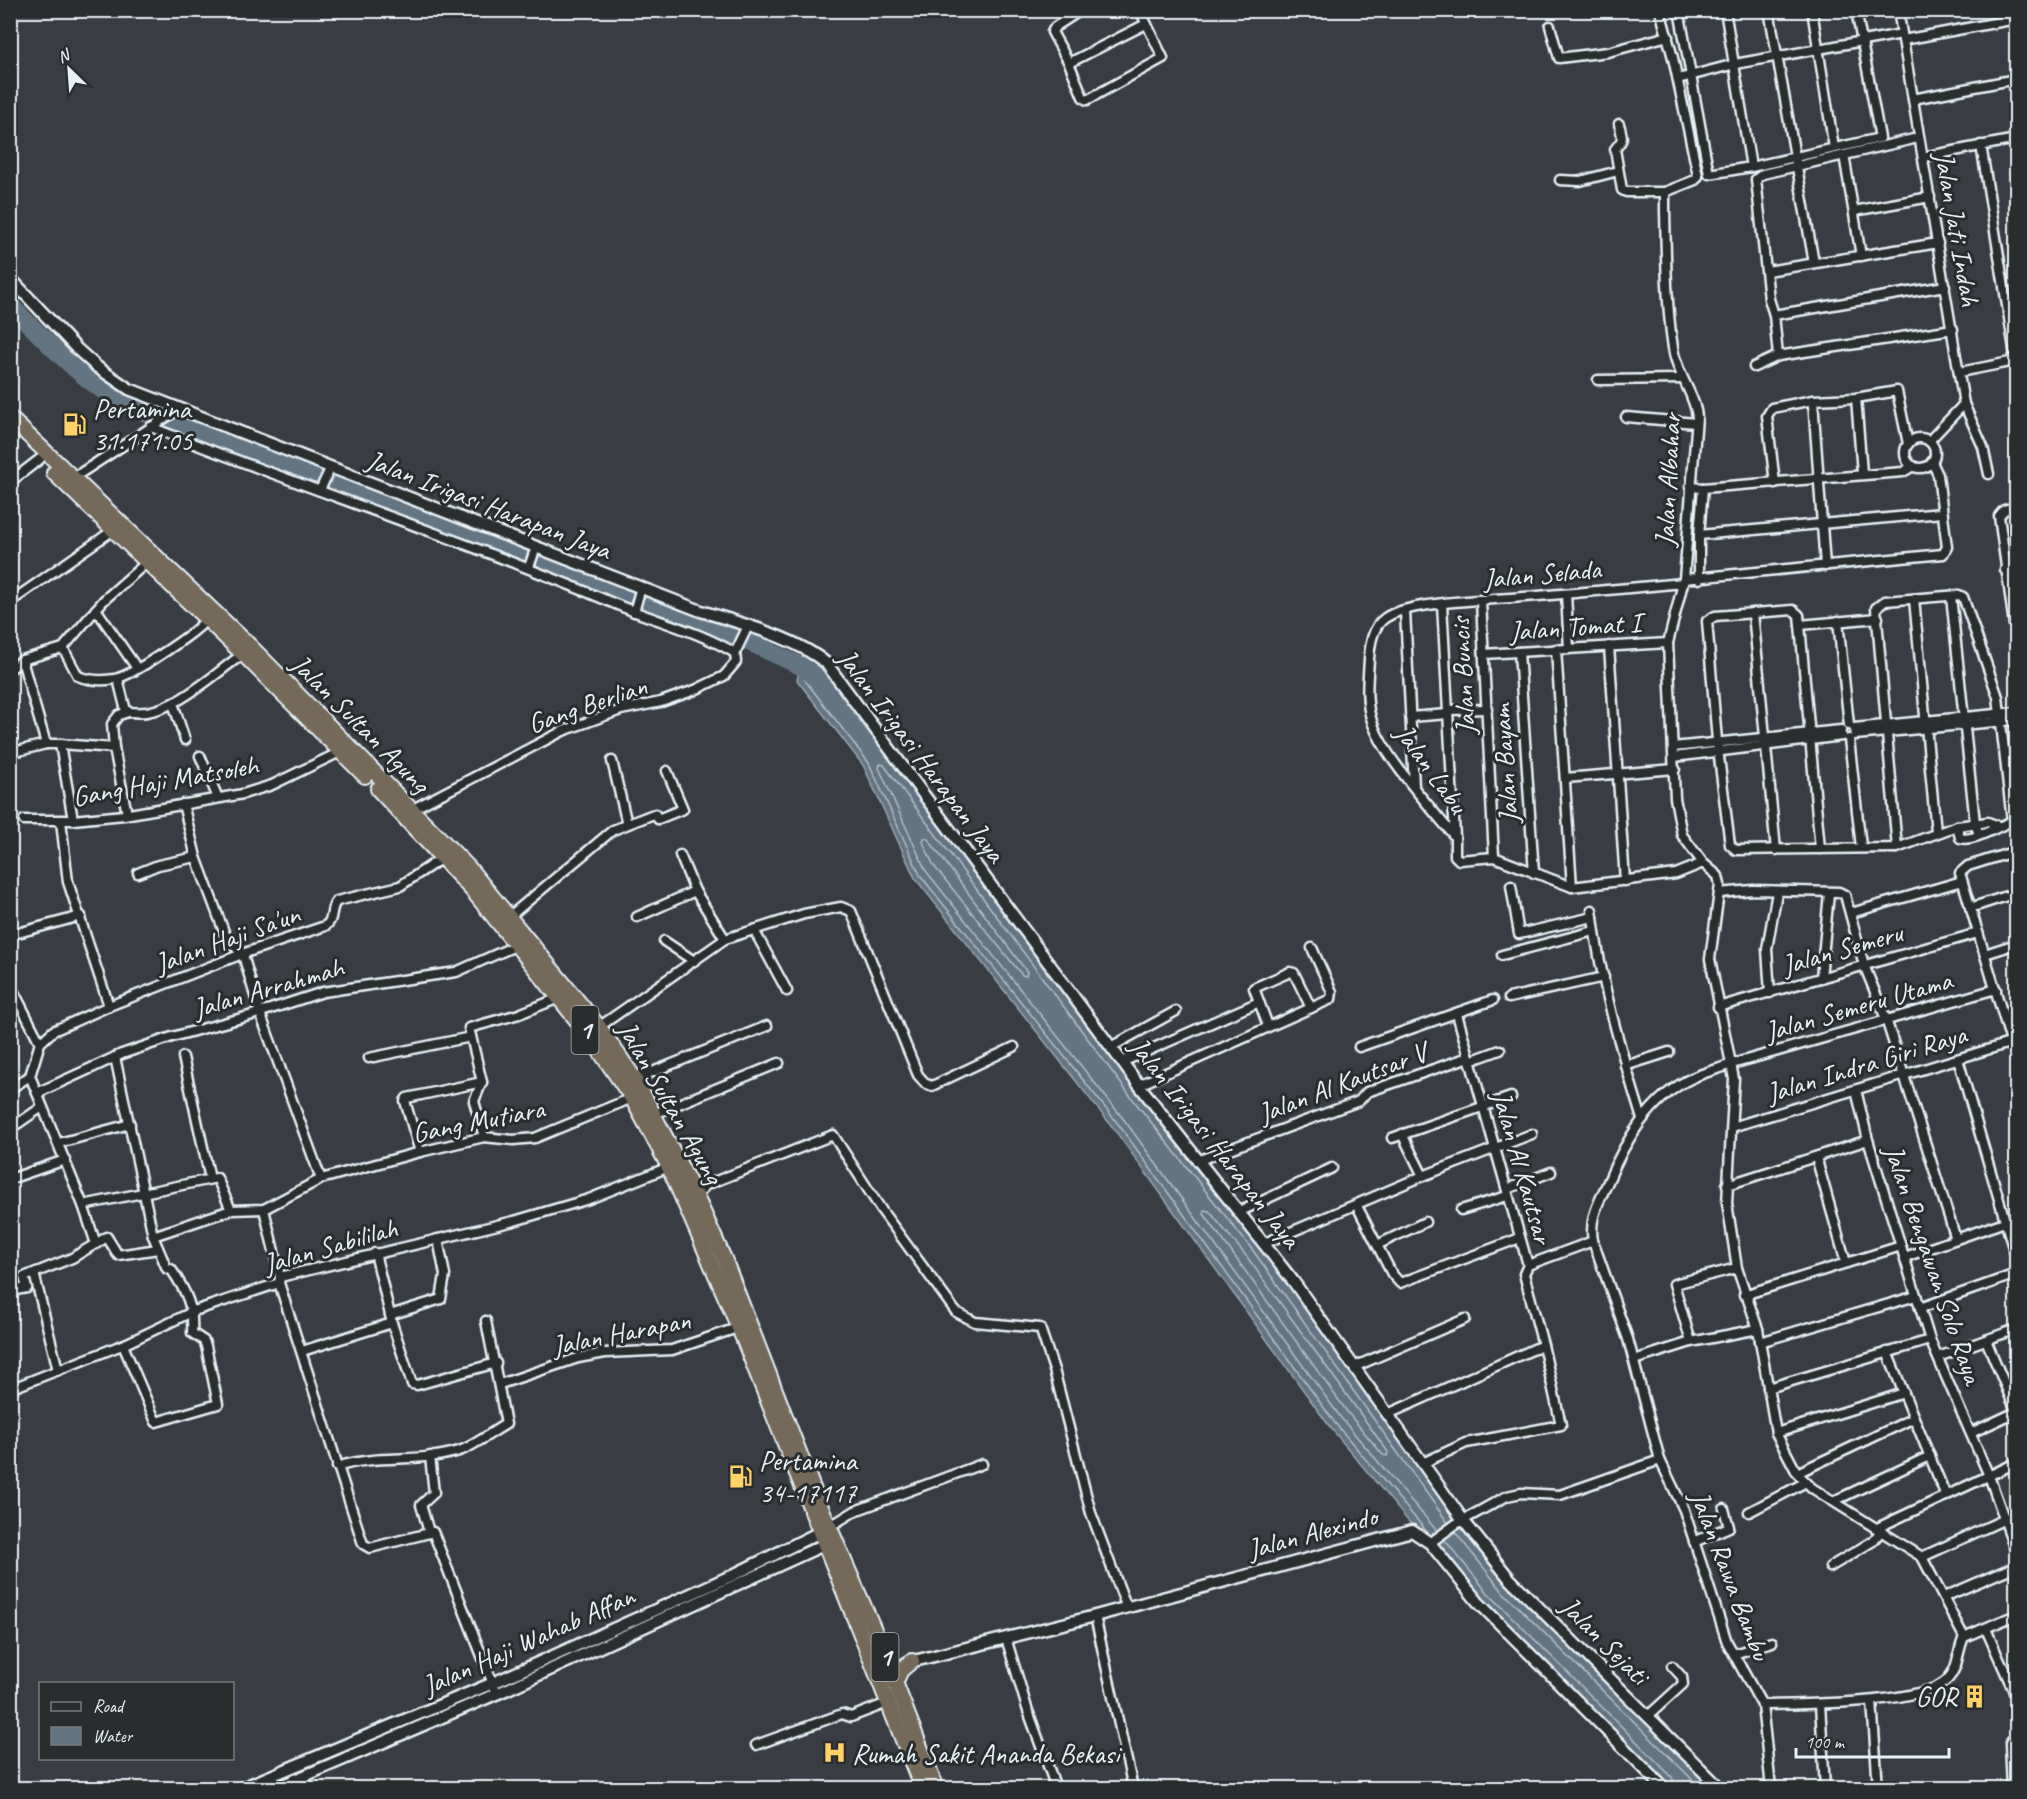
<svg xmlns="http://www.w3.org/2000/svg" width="2027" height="1799" font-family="Caveat,sans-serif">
<rect width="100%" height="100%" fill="#393d43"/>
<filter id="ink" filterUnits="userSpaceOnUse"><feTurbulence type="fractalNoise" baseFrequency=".0167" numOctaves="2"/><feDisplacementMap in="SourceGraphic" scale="12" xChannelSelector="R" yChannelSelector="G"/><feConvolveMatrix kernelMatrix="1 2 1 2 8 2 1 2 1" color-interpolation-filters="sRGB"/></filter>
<g filter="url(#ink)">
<polygon fill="#647483" stroke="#99a6b2" stroke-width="1.5" points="804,649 821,659 1265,1243 1509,1578 1720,1788 1664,1788 1419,1534 1330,1427 1114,1129 915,878 863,765 797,680"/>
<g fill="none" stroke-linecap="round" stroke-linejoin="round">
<g stroke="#b3bfc9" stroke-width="1.5">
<polyline points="811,660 807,662 804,679 869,763 920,875 1119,1125 1335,1423 1428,1533"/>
<polygon points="924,838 928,839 1027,972 1026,976 1022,975 934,866 923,842"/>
<polyline points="1158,1120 1215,1193"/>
<polygon points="1204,1210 1209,1211 1247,1257 1388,1452 1387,1456 1383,1455 1348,1413 1204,1214"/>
<polyline points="1437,1531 1341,1418 1125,1121 926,871 879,768 880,764 884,765 1128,1093 1254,1252 1448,1523"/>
<polyline points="1455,1532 1504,1593 1701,1788"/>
<polyline points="1444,1539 1488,1593 1672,1777 1676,1788"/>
</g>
<path stroke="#647483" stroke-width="18" d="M10,305C49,344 83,383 133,408L749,642L803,667L819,680"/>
<defs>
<g id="minor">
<polyline points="1081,10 1055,27 1052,32 1069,63 1083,97 1087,100 1163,58 1140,10"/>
<path d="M1660,10L1673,58L1698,176L1695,180L1665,192V209C1666,255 1666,302 1673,348C1676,373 1695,394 1697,417L1684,579L1668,643L1675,798L1682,835L1703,863L1718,876L1720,885L1710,959L1734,1079L1727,1203L1737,1268L1758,1329L1776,1433L1797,1473L1812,1488L1922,1557L1964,1637"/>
<polyline points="1679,10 1709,174 1751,167 1880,138 1856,10"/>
<polyline points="1725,10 1751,167"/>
<polyline points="1769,10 1814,263"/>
<polyline points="1812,10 1834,148"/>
<polyline points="1898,10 1964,404 1929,441"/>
<polyline points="1550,26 1559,58 1608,52 1668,36"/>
<polyline points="1903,40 2016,19"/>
<polyline points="1069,63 1146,24"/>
<polyline points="1678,79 1735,64 1902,34"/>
<polyline points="1913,99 2016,79"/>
<path d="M1619,124C1623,138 1624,139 1615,149L1622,190L1626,192H1665"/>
<polyline points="1844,155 1861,256"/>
<polyline points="1923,157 2016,139"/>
<polyline points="1560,180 1580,181 1618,171"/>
<polyline points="1854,211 1930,197"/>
<polyline points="1767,271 1938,243"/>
<polyline points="1774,315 1945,286"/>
<polyline points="1778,356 1774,315 1769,299 1756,179 1763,174 1918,138"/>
<polyline points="1754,367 1778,356 1953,329"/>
<polyline points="1960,372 2010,362 2015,355 1981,145"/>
<polyline points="1598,380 1681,379"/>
<polyline points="1856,398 1862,473"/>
<polyline points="1813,400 1825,566"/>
<polyline points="1964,404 1983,447 1989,474"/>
<polyline points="1626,417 1696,423"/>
<path d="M151,427C304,488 462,539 613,603C654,621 697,630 735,653"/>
<circle cx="1920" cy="453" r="15"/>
<polyline points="73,478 179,409"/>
<polyline points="10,482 40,459"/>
<polyline points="1775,483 1767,416 1772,408 1813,400 1856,398 1897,391 1908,444"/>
<polyline points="1690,487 1703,488 1903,472 1913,466"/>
<polyline points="320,490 330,469"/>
<polyline points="2016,507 2004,510 1999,516 2016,639"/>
<polyline points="1699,535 1942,513"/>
<polyline points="529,567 536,547"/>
<polyline points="2005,570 2016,569"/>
<polyline points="1684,579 1943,554 1947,547 1938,475 1932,462"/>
<polyline points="1699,579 1699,535 1703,488"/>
<path d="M1683,583C1630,588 1577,593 1524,597C1493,600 1408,601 1385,618C1372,627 1370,645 1369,659C1368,679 1365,699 1371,718C1380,753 1431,808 1455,837V856L1459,860L1494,857L1572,887L1676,874L1703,863"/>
<polyline points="1566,594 1569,649"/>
<polyline points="1951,596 1975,823 1979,835"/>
<polyline points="1914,599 1936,832"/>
<polyline points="1481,601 1494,857"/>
<polyline points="10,602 112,531"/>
<polyline points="1442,604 1455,837"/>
<polyline points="96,609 136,667"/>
<polyline points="1405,611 1414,787"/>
<polyline points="634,612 641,587"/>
<polyline points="1753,613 1776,850"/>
<polyline points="1878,618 1800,625 1799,615 1793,610 1715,616 1707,621 1717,741 1730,845 1736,850 1897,848 1957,826 1988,822 1998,826"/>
<polyline points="1838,621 1849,725"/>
<polyline points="1800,625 1820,849"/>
<polyline points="1609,646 1625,881"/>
<path d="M63,648L78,676C90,681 102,681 115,679C133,675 194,634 206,620"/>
<polyline points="1556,649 1572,887"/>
<polyline points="1519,652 1534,873"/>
<polyline points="735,653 748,626"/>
<polyline points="1484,654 1668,643"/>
<polyline points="22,660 46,744"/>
<polyline points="10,669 22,660 63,648 104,600 146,563"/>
<path d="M118,679L126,711C166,722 212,675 243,654"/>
<polyline points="173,703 185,740"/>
<polyline points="1448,710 1487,709"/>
<polyline points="1410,717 1448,714"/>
<polyline points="1854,728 2016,712"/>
<polyline points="1855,735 2016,720"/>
<polyline points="1849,739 1861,847"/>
<polyline points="60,744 114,748"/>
<polyline points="1673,747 1841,730"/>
<polyline points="10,753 46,744 60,744 73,820"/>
<polyline points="200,756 218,798"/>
<polyline points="1674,757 1842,736"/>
<polyline points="612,761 627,824"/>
<polyline points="2006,762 2016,774"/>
<polyline points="1565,778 1675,769"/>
<polyline points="411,810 563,731 621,710 661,702 695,690 724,676 736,662 735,653"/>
<polyline points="127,814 114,748 112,724 119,715 128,712"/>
<polyline points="24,820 73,820 124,815 243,794 272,785 340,752"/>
<polyline points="61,821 68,882 109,1006"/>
<path d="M1957,826L1960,838C1973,843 2001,824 2016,820"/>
<polyline points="1897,848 1876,608 1885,601 1959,595 1963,597 1998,697 2012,821"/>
<polyline points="2016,851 1968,866 1960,873 2016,1058"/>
<polyline points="680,855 695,891 725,939"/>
<polyline points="196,857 226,937 243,955 260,1013 321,1179"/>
<polyline points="138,873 158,865 196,857 183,804"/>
<polyline points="1511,886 1519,934 1593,917"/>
<polyline points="1719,893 1753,890 1839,892 1845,895 1864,965 1886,1019 1956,1239"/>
<polyline points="1970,908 2016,893"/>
<path d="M1592,910C1600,981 1621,1051 1642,1119"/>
<polyline points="1851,913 1962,881"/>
<polyline points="510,916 613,830 651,815 655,814 658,819 683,809 667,771"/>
<polyline points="637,917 695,891"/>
<polyline points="754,930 787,991"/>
<polyline points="10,935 81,916"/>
<polyline points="664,941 694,961"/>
<polyline points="1985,954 2016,944"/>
<polyline points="1502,955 1594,931"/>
<polyline points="1821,978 1829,893"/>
<polyline points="10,984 40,1043"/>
<polyline points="1770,993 1767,949 1777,892"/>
<polyline points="1509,998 1604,977"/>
<polyline points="1718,1007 1978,933"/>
<polyline points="1457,1014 1528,1265 1593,1241"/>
<polyline points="1268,1026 1254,988 1290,972 1294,973 1311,1008"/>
<polyline points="596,1029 725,939 804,914 841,907 851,911 918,1075 926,1084 932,1086 1014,1047"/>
<polyline points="1111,1047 1176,1011"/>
<polyline points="1359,1047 1493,1000"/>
<path d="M115,1057L153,1236L167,1269H171C186,1291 194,1307 192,1333L204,1341L206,1346L218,1404L156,1422L123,1345"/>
<polyline points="183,1057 210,1179"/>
<polyline points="369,1058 471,1037"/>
<polyline points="1958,1059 2016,1258"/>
<polyline points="1470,1061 1500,1050"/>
<polyline points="1122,1062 1259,1002"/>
<polyline points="1625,1066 1669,1052"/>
<polyline points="635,1079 767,1026"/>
<polyline points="1139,1085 1331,999 1332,992 1312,948"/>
<polyline points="10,1089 30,1076"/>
<polyline points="1856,1090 1868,1140 1930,1340 1989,1476 2016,1552"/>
<polyline points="37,1093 122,1054 172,1037 249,1016 323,992 456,972 515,946"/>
<polyline points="654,1114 779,1063"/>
<polyline points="1732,1127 2013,1042"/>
<polyline points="10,1129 42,1107"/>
<polyline points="1402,1134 1423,1176"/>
<polyline points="484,1137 474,1101 482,1082 469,1028 519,1014 559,998"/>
<polyline points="1392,1138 1511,1097"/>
<polyline points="59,1143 130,1124"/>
<polyline points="420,1152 405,1101 407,1098 482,1082"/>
<polyline points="1816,1157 1846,1263"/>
<polyline points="1197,1161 1359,1101 1367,1092 1469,1057"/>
<polyline points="10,1179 65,1160"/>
<polyline points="1727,1185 1868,1140"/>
<polyline points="1507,1189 1551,1172"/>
<polyline points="696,1196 706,1185 833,1135 882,1211 956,1312 975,1322 1040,1328 1054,1370 1091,1513 1127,1608"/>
<polyline points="83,1205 217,1178 231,1210"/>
<polyline points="1357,1206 1392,1274 1400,1283 1520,1238"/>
<polyline points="264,1209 280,1277"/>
<polyline points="1461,1210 1507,1196"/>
<polyline points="1239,1212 1332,1168"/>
<polyline points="153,1236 231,1210 264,1209 321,1179 420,1152 484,1137 513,1140 535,1138 632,1098"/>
<polyline points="1265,1243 1423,1176 1532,1134"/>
<path d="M96,1244L83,1205L30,1076L40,1043L53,1031L109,1006L242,954L325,926C335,920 329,908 337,901L400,886L442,858"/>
<polyline points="1377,1245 1425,1222"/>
<polyline points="375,1253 392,1323 412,1384 417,1385 496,1363"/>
<polyline points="1905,1257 2016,1218"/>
<polyline points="34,1273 58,1370"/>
<polyline points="279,1283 363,1544 370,1548 433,1532 497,1694"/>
<polyline points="10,1291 27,1288 24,1277 72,1258 107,1237 118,1255 158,1249"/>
<polyline points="1744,1295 1901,1246"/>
<polyline points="1920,1308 2016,1274"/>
<polyline points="390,1315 441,1299 445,1275 438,1239"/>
<polyline points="1986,1340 2016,1411"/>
<polyline points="1691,1342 1674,1284 1737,1268"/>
<polyline points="1760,1342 1916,1296"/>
<polyline points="302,1351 392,1323"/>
<polyline points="1887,1352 1946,1496"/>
<polyline points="1938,1357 2016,1329"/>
<polyline points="1634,1360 1691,1342 1758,1329"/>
<polyline points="1354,1367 1465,1319"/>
<polyline points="500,1384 578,1358 605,1353 672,1350 743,1326"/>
<polyline points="1768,1388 1930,1340"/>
<polyline points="10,1389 127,1343 194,1311 279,1283 280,1277 514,1221 589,1199 669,1167"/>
<polyline points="1388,1414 1543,1345 1524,1274 1528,1265"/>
<polyline points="1776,1433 1904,1393"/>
<polyline points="1971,1433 2016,1412"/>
<polyline points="1660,1460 1684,1510 1727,1642 1762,1705 1771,1788"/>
<polyline points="1423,1463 1466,1443 1561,1425 1543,1345"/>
<path d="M337,1467C378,1453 422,1464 462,1450C477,1444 492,1432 506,1424L486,1321"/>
<polyline points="1797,1473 1914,1418"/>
<polyline points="1834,1501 1930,1456"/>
<polyline points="1749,1512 1806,1482"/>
<polyline points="829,1527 855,1511 982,1464"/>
<polyline points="1877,1528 2016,1463"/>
<polyline points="429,1532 421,1505 434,1493 430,1456"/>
<polyline points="1694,1542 1729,1527 1724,1509"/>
<path d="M1430,1543L1456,1524L1507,1496L1521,1493L1560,1495L1660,1460L1628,1339L1593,1241C1589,1219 1598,1204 1607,1184C1624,1143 1649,1098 1692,1078C1705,1072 1719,1069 1732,1064L1996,989"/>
<polyline points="1922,1557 2016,1514"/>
<polyline points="1830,1567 1873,1541 1881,1531"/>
<polyline points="1944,1597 2016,1566"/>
<polyline points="1095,1616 1133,1788"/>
<polyline points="1986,1629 2016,1696"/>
<polyline points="1964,1637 2016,1615"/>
<polyline points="1006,1638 1027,1708 1056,1788"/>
<polyline points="1734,1654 1772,1642"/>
<polyline points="1872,1701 1878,1788"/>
<polyline points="1820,1704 1825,1788"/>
<path d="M1762,1705C1798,1704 1925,1705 1948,1679C1959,1667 1957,1652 1964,1637"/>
<polyline points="1648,1716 1683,1684 1682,1677 1672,1666"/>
<polyline points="756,1745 842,1714 851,1717 890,1702"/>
<polyline points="2012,1788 2010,1743 2016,1737"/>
</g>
<g id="tertiary">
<path d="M10,278L77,349L97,367L129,389L701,611C739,623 795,637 826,663L1139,1085L1293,1281L1463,1520L1509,1578L1720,1788"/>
<polyline points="906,1663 1095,1616 1412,1531 1430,1543 1478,1602 1664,1788"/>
<polyline points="242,1788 493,1683 733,1575 826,1529"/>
<polyline points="276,1788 510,1688 830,1542"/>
</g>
<g id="trunk">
<polyline points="10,418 249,645 468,867 599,1027 635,1079 696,1196 725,1261 816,1496 879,1641 936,1788"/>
<polyline points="54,473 243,654 365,776"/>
<polyline points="378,789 473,891 588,1034 632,1098 669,1167 739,1328 922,1788"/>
<polyline points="895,1683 901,1670 912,1661"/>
</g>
</defs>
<use href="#minor" stroke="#e8f1f8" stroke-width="13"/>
<use href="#tertiary" stroke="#e8f1f8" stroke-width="15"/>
<use href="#trunk" stroke="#e8f1f8" stroke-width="18"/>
<use href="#minor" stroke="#2a2d2e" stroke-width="8"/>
<use href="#tertiary" stroke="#2a2d2e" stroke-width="10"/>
<use href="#trunk" stroke="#746a5a" stroke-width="14"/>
</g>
</g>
<defs>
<symbol id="fuel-bare" viewBox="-9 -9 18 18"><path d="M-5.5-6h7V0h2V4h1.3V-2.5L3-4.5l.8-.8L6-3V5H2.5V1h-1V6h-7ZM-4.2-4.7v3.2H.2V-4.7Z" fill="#ffd166" stroke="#2a2d2e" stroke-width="2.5" paint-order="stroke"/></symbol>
<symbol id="building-bare" viewBox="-9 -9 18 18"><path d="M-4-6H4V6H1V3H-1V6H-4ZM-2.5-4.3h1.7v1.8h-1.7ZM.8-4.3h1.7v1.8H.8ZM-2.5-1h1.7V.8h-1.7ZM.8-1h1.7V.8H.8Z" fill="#ffd166" stroke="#2a2d2e" stroke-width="2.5" paint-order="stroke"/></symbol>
<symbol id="hospital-bare" viewBox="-9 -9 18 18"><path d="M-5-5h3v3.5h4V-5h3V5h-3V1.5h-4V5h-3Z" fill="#ffd166" stroke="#2a2d2e" stroke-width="2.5" paint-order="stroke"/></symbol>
</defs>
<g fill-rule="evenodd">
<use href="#fuel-bare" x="58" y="408" width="33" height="33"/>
<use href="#fuel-bare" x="724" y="1460" width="33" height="33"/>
<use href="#building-bare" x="1958" y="1680" width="33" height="33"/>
<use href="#hospital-bare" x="818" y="1736" width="33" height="33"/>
</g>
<g text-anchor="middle" stroke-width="6" stroke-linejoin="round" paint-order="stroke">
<g fill="#2a2d2e" stroke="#afb6bb" stroke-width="1.5">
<rect x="571.5" y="1006" width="27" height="48" rx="4.5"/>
<rect x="871.5" y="1633" width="27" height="48" rx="4.5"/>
</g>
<g font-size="27" font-weight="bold" fill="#e8f1f8">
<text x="585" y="1039">1</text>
<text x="885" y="1666">1</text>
</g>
<g font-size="28" fill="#e8f1f8" stroke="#2a2d2e">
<text transform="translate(1958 229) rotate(80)" y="10">Jalan Jati Indah</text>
<text transform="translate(1667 480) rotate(-87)" y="10">Jalan Albahar</text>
<text transform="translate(489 504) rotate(21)" y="10">Jalan Irigasi Harapan Jaya</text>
<text transform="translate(1542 573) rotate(-5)" y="10">Jalan Selada</text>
<text transform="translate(1575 626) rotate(-4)" y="10">Jalan Tomat I</text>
<text transform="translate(1462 676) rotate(-93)" y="10">Jalan Buncis</text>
<text transform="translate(587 704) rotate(-19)" y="10">Gang Berlian</text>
<text transform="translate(361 723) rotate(45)" y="10">Jalan Sultan Agung</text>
<text transform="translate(922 755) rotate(53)" y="10">Jalan Irigasi Harapan Jaya</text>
<text transform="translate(1504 764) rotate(-94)" y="10">Jalan Bayam</text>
<text transform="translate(1432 768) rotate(54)" y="10">Jalan Labu</text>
<text transform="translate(165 780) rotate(-10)" y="10">Gang Haji Matsoleh</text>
<text transform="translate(227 938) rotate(-20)" y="10">Jalan Haji Sa'un</text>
<text transform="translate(1842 948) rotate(-16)" y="10">Jalan Semeru</text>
<text transform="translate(268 987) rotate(-16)" y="10">Jalan Arrahmah</text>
<text transform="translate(1858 1005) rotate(-16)" y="10">Jalan Semeru Utama</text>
<text transform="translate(1866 1063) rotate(-17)" y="10">Jalan Indra Giri Raya</text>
<text transform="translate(1342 1082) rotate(-21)" y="10">Jalan Al Kautsar V</text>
<text transform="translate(671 1102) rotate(60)" y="10">Jalan Sultan Agung</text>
<text transform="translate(478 1120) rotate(-11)" y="10">Gang Mutiara</text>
<text transform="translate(1216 1142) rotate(52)" y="10">Jalan Irigasi Harapan Jaya</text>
<text transform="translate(1523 1167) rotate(74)" y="10">Jalan Al Kautsar</text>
<text transform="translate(330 1245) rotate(-16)" y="10">Jalan Sabililah</text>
<text transform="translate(1934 1264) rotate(71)" y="10">Jalan Bengawan Solo Raya</text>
<text transform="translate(621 1332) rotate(-11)" y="10">Jalan Harapan</text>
<text transform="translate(1312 1532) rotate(-15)" y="10">Jalan Alexindo</text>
<text transform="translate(1731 1575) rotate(69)" y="10">Jalan Rawa Bambu</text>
<text transform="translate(528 1640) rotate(-24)" y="10">Jalan Haji Wahab Affan</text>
<text transform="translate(1605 1640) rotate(45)" y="10">Jalan Sejati</text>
</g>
<g font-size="28" fill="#e8f1f8" stroke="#2a2d2e" text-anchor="start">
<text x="93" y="418">Pertamina<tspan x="93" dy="32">31.171.05</tspan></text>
<text x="759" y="1470">Pertamina<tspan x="759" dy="32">34-17117</tspan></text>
<text x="1957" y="1706" text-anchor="end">GOR</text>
<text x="852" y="1763">Rumah Sakit Ananda Bekasi</text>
</g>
</g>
<rect width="2027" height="1799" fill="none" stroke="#2a2d2e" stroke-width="36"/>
<rect x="18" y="18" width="1991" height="1763" fill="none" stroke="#e8f1f8" stroke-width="2" filter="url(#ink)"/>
<rect x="39" y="1682" width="195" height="78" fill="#2a2d2e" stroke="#767b7f" stroke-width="1.5"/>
<rect x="51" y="1702" width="30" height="9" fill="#2a2d2e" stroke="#767b7f" stroke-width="1.5"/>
<text x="93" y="1712" font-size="18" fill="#e8f1f8">Road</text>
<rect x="51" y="1727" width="30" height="18" fill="#647483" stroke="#767b7f" stroke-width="1.5"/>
<text x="93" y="1742" font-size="18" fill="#e8f1f8">Water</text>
<g transform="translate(69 69) rotate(335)" stroke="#2a2d2e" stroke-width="4.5" paint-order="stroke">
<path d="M0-4.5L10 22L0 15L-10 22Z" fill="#e8f1f8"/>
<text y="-9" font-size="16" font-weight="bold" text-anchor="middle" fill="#e8f1f8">N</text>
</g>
<path d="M1796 1748v9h153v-9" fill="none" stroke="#e8f1f8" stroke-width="3"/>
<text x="1805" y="1748" font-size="18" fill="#e8f1f8" stroke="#2a2d2e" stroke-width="4.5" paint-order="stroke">100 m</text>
</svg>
